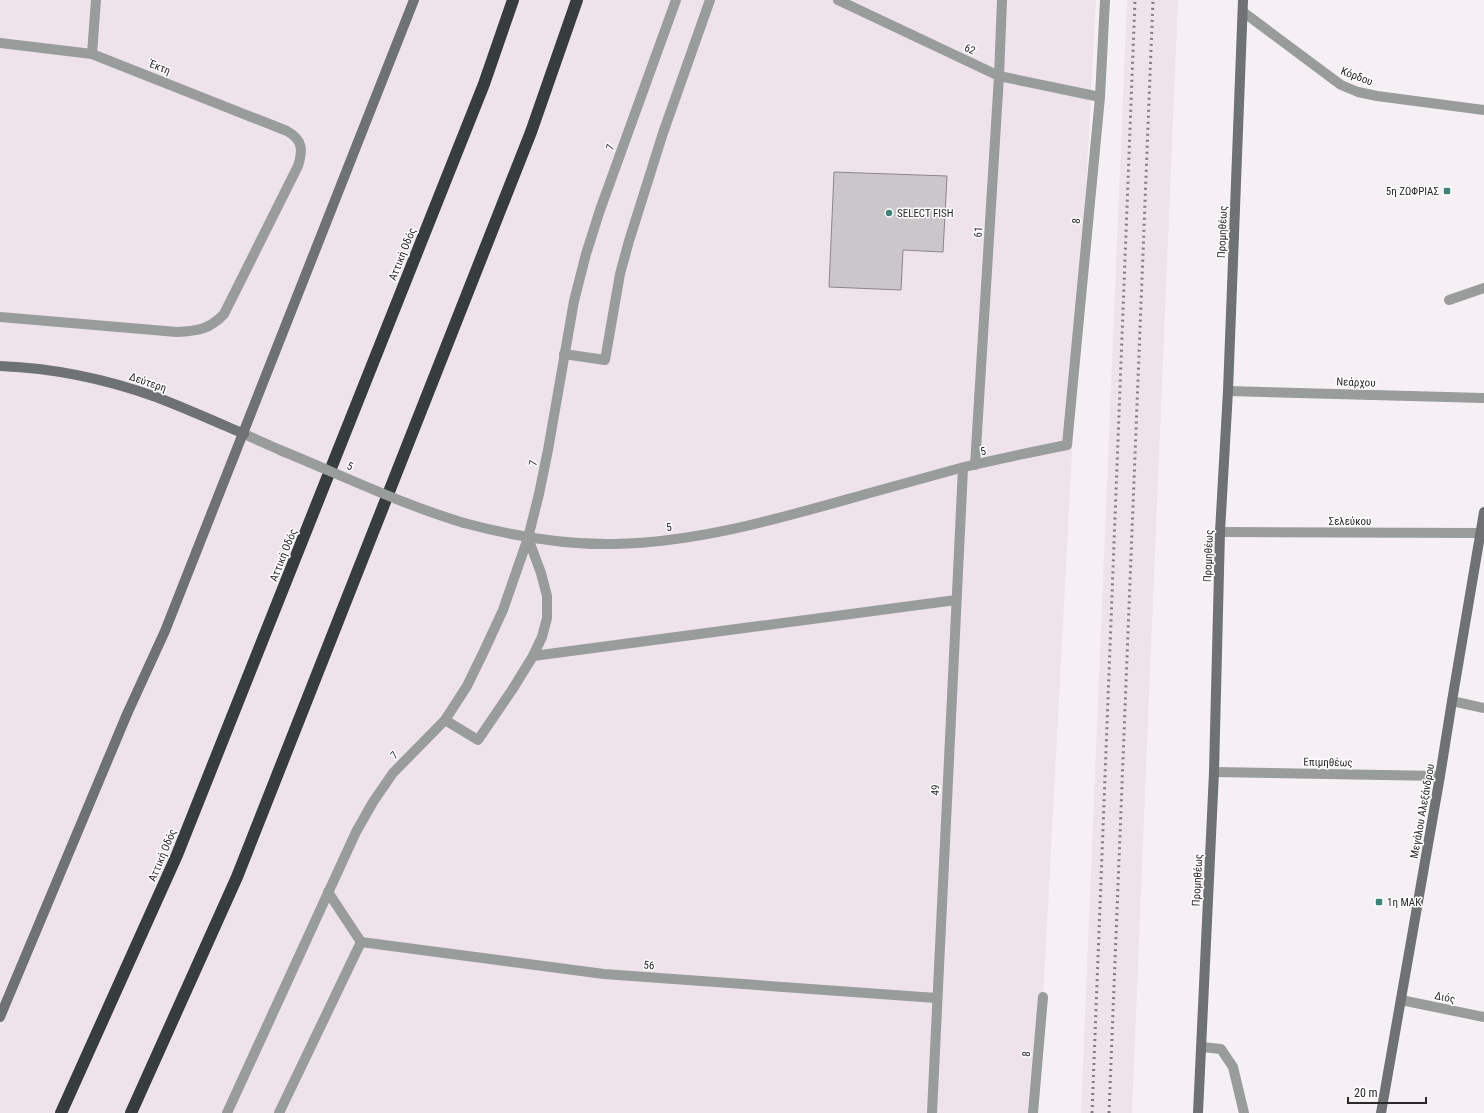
<svg xmlns="http://www.w3.org/2000/svg" width="1484" height="1113" font-family="'Roboto Condensed',sans-serif">
<rect width="100%" height="100%" fill="#f6f0f5"/>
<g fill="#eee2eb">
<polygon points="0,0 1096,0 1037,1113 0,1113"/>
<polygon points="1127,0 1178,0 1146,767 1132,1113 1081,1113"/>
</g>
<polygon fill="#cbc6ca" stroke="#8b868a" points="834,172 947,176 943,252 903,250 901,290 829,287"/>
<g fill="none" stroke-linecap="round" stroke-linejoin="round">
<g stroke="#989c9b" stroke-width="10">
<polyline points="1243,12 1341,85 1358,92 1377,96 1484,110"/>
<polyline points="1449,300 1484,288"/>
<polyline points="1220,532 1480,533"/>
<polyline points="1214,772 1440,776"/>
<polyline points="1202,1047 1221,1049 1233,1067 1244,1113"/>
</g>
<g stroke="#989c9b" stroke-width="10">
<polyline points="838,0 999,76 1100,97"/>
<path d="M0,43L92,54L287,131C303,140 303,150 298,166L224,314C210,329 198,331 177,332L0,317"/>
<polyline points="92,54 96,0"/>
<polyline points="564,354 605,360 620,274 629,241 663,133 710,0"/>
<polyline points="1228,391 1484,398"/>
<polyline points="244,434 280,450"/>
<polyline points="975,465 999,76 1002,0"/>
<path d="M464,523C513,536 563,545 614,544C704,542 791,515 877,491C906,483 935,475 964,467C998,459 1032,452 1067,445L1100,97L1105,0"/>
<polyline points="533,656 956,600"/>
<polyline points="1452,701 1484,708"/>
<polyline points="445,720 478,740 512,690 533,656 542,637 547,618 547,596 541,573 528,538"/>
<polyline points="328,892 361,942"/>
<polyline points="361,942 604,974 936,998"/>
<polyline points="1401,1000 1484,1017"/>
<polyline points="227,1113 356,832 373,802 393,773 445,720 467,686 485,649 503,610 528,538 539,494 548,450 574,301 586,254 600,210 676,0"/>
<polyline points="279,1113 361,942"/>
<polyline points="932,1113 963,468"/>
<polyline points="1033,1113 1043,997"/>
</g>
<g stroke="#6e7272" stroke-width="10">
<path d="M0,366C52,368 106,379 156,397C185,408 214,421 244,434"/>
<polyline points="0,1017 127,714 165,631 414,0"/>
<polyline points="1198,1113 1214,772 1220,532 1228,391 1243,0"/>
<polyline points="1381,1113 1440,776 1452,701 1484,512"/>
</g>
<g stroke="#373d3c" stroke-width="12">
<polyline points="61,1113 177,855 484,84 513,0"/>
<polyline points="131,1113 237,877 531,132 577,0"/>
</g>
<g stroke="#817d80" stroke-width="3" stroke-dasharray="2 4" stroke-linecap="butt">
<polyline points="1092,1113 1135,0"/>
<polyline points="1109,1113 1153,0"/>
</g>
<path stroke="#989c9b" stroke-width="10" d="M280,450C341,475 401,504 464,523"/>
</g>
<g fill="#3d837c" stroke="#fff" stroke-width="1.5">
<rect x="1443" y="187" width="8" height="8" rx="2"/>
<circle cx="889" cy="213" r="4"/>
<rect x="1375" y="898" width="8" height="8" rx="2"/>
</g>
<g text-anchor="middle" stroke-width="3" stroke-linejoin="round" paint-order="stroke">
<g font-size="11" fill="#292728" stroke="#fff">
<text transform="translate(970 49) rotate(25)" y="4">62</text>
<text transform="translate(160 67) rotate(22)" y="4">Έκτη</text>
<text transform="translate(1357 76) rotate(21)" y="4">Κόρδου</text>
<text transform="translate(610 147) rotate(-70)" y="4">7</text>
<text transform="translate(1076 221) rotate(-85)" y="4">8</text>
<text transform="translate(978 232) rotate(-86)" y="4">61</text>
<text transform="translate(1222 232) rotate(-88)" y="4">Προμηθέως</text>
<text transform="translate(402 254) rotate(-68)" y="4">Αττική Οδός</text>
<text transform="translate(148 382) rotate(19)" y="4">Δεύτερη</text>
<text transform="translate(1356 382) rotate(2)" y="4">Νεάρχου</text>
<text transform="translate(983 451) rotate(-12)" y="4">5</text>
<text transform="translate(533 463) rotate(-78)" y="4">7</text>
<text transform="translate(350 466) rotate(23)" y="4">5</text>
<text x="1350" y="525">Σελεύκου</text>
<text transform="translate(669 527) rotate(-8)" y="4">5</text>
<text transform="translate(283 555) rotate(-68)" y="4">Αττική Οδός</text>
<text transform="translate(1208 556) rotate(-88)" y="4">Προμηθέως</text>
<text transform="translate(394 755) rotate(-46)" y="4">7</text>
<text transform="translate(1328 762) rotate(1)" y="4">Επιμηθέως</text>
<text transform="translate(935 790) rotate(-87)" y="4">49</text>
<text transform="translate(1422 811) rotate(-80)" y="4">Μεγάλου Αλεξάνδρου</text>
<text transform="translate(162 855) rotate(-67)" y="4">Αττική Οδός</text>
<text transform="translate(1197 880) rotate(-87)" y="4">Προμηθέως</text>
<text transform="translate(649 965) rotate(4)" y="4">56</text>
<text transform="translate(1445 997) rotate(12)" y="4">Διός</text>
<text transform="translate(1026 1054) rotate(-85)" y="4">8</text>
</g>
<g font-size="11" fill="#292728" stroke="#fff" text-anchor="start">
<text x="1439" y="195" text-anchor="end">5η ΖΩΦΡΙΑΣ</text>
<text x="897" y="217">SELECT FISH</text>
<text x="1387" y="906">1η ΜΑΚ</text>
</g>
</g>
<path d="M1348 1097v6h78v-6" fill="none" stroke="#292728" stroke-width="2"/>
<text x="1354" y="1097" font-size="12" fill="#292728" stroke="#ffffff" stroke-width="3" paint-order="stroke">20 m</text>
</svg>
